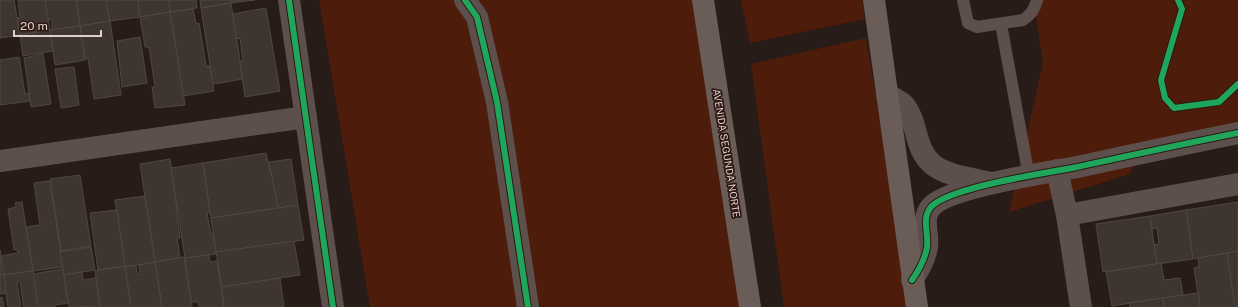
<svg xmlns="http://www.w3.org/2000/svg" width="1238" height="307" font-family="'Public Sans',sans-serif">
<rect width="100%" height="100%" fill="#271c17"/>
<g fill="#4e1c0b">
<polygon points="319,0 703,0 750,307 370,307"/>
<polygon points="741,0 862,0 865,19 750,43"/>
<polygon points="1034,0 1238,0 1238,126 1141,147 1130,174 1009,212 1043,63"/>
<polygon points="866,38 911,307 784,307 751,64"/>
</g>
<g fill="#3e3531" stroke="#504743">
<polygon points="0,0 14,0 20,35 0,38"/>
<polygon points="18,0 45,0 50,30 20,35 17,18 20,17"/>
<polygon points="45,0 76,0 80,26 52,30 52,19 48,20"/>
<polygon points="76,0 106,0 110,21 80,26"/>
<polygon points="113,0 138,0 140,17 110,21 106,1"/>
<polygon points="138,0 169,0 170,12 140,17"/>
<polygon points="169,0 196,0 197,8 170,12"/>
<polygon points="200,0 231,0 231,3 201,8"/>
<polygon points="231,0 255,0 231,3"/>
<polygon points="231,3 243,79 213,84 201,8"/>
<polygon points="266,8 280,91 245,97 240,61 243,61 240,38 236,39 233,14"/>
<polygon points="193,9 196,24 199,23 206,66 210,66 214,91 183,96 170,12"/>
<polygon points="170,12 185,105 155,108 152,87 155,87 149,47 145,47 140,17"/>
<polygon points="110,21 121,95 94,99 88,58 85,59 80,26"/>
<polygon points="80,26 85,60 55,65 50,30"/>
<polygon points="50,30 53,51 23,56 20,35"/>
<polygon points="140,37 147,83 122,87 117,41"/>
<polygon points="43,54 51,104 31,107 24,58"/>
<polygon points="19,57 25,94 29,93 30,101 0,105 0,60"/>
<polygon points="74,67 79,105 61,108 55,69"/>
<polygon points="266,153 271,175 273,175 278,208 211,218 203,163"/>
<polygon points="170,159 177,210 176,210 180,238 177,238 180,258 155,262 140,164"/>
<polygon points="291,159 298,205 278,208 269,162"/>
<polygon points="203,163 210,213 207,213 211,234 213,233 216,254 185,258 171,168"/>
<polygon points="80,175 91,246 61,251 50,179"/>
<polygon points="50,181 63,267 33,271 26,227 40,225 34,183"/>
<polygon points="145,196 155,262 125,267 115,200"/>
<polygon points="22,202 33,271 3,275 1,256 18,253 17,249 14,250 8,209 16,207 15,203"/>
<polygon points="1238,202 1238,251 1193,259 1186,210"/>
<polygon points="298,205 304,240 216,252 211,218"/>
<polygon points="117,210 125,266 98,270 90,213"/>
<polygon points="1186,210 1193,259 1157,264 1154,245 1159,244 1157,228 1152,229 1150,216"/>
<polygon points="1150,216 1157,264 1103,272 1096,224"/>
<polygon points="294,241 300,275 222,287 216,252"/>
<polygon points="91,247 95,270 64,275 60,252"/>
<polygon points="0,250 4,274 0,275"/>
<polygon points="1238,251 1238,307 1235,307 1227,253"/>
<polygon points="1227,253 1235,307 1200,307 1194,268 1199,267 1198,258"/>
<polygon points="209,255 210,262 217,261 224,307 199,307 198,302 191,302 185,258"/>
<polygon points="184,257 192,307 162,307 155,262"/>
<polygon points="155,262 162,307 131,307 125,267 136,265 137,274 140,274 139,265"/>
<polygon points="1161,263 1164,280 1180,278 1183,295 1112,306 1106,272"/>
<polygon points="125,266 131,307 100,307 95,271"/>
<polygon points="63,269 68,303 55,305 55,307 38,307 33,274"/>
<polygon points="33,271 38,307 24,307 20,282 17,282 21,307 8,307 3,275"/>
<polygon points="82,272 83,280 96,278 100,306 69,307 64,275"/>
<polygon points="4,274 6,293 0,294 0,275"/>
<polygon points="280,278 284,307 224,307 222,287"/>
<polygon points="1198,293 1200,307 1164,307 1163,298"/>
<polygon points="2,297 4,307 0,307 0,298"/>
<polygon points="1163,298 1164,307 1130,307 1129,303"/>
</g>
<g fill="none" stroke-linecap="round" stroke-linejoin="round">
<g stroke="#5d504c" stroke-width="12">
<path d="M963,0L968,23L977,27L1023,20C1031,15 1035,9 1037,0"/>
<polyline points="1001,24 1029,177"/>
</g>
<g stroke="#5d504c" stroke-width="22">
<polyline points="289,0 333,307"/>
<polyline points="465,0 477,17 497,102 528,307"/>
<path d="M887,94C893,98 901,101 905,106C918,123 914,148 932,164C946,176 972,178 990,183"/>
<polyline points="0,161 306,117"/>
<polyline points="1057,170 1067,215 1081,307"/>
<polyline points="1067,215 1238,184"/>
<path d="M912,280C919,270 925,260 927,247C929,233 921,219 931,207C947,188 1044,173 1072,168C1128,156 1183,144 1238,133"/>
</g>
<g stroke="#6a5c57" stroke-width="22">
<polyline points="703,0 750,307"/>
<polyline points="874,0 917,307"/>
</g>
<defs>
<g id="cycleway">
<polyline points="289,0 333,307"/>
<polyline points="465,0 477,17 497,102 528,307"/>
<polyline points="1178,0 1182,9 1161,80 1165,98 1174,108 1219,102 1238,84"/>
<path d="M912,280C919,270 925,260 927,247C929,233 921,219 931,207C947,188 1044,173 1072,168C1128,156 1183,144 1238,133"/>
</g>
</defs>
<use href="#cycleway" stroke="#2d1811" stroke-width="8"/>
<use href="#cycleway" stroke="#20a55d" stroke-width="6"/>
</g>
<g text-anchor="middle" stroke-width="3.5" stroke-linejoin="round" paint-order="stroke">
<g font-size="10" fill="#dfd0cb" stroke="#2d1811">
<text transform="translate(727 153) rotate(81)" y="4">AVENIDA SEGUNDA NORTE</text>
</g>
</g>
<path d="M14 30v6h87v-6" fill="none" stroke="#dfd0cb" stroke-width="2"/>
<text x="20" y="30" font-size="12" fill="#dfd0cb" stroke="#2d1811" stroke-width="3" paint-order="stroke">20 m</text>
</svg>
